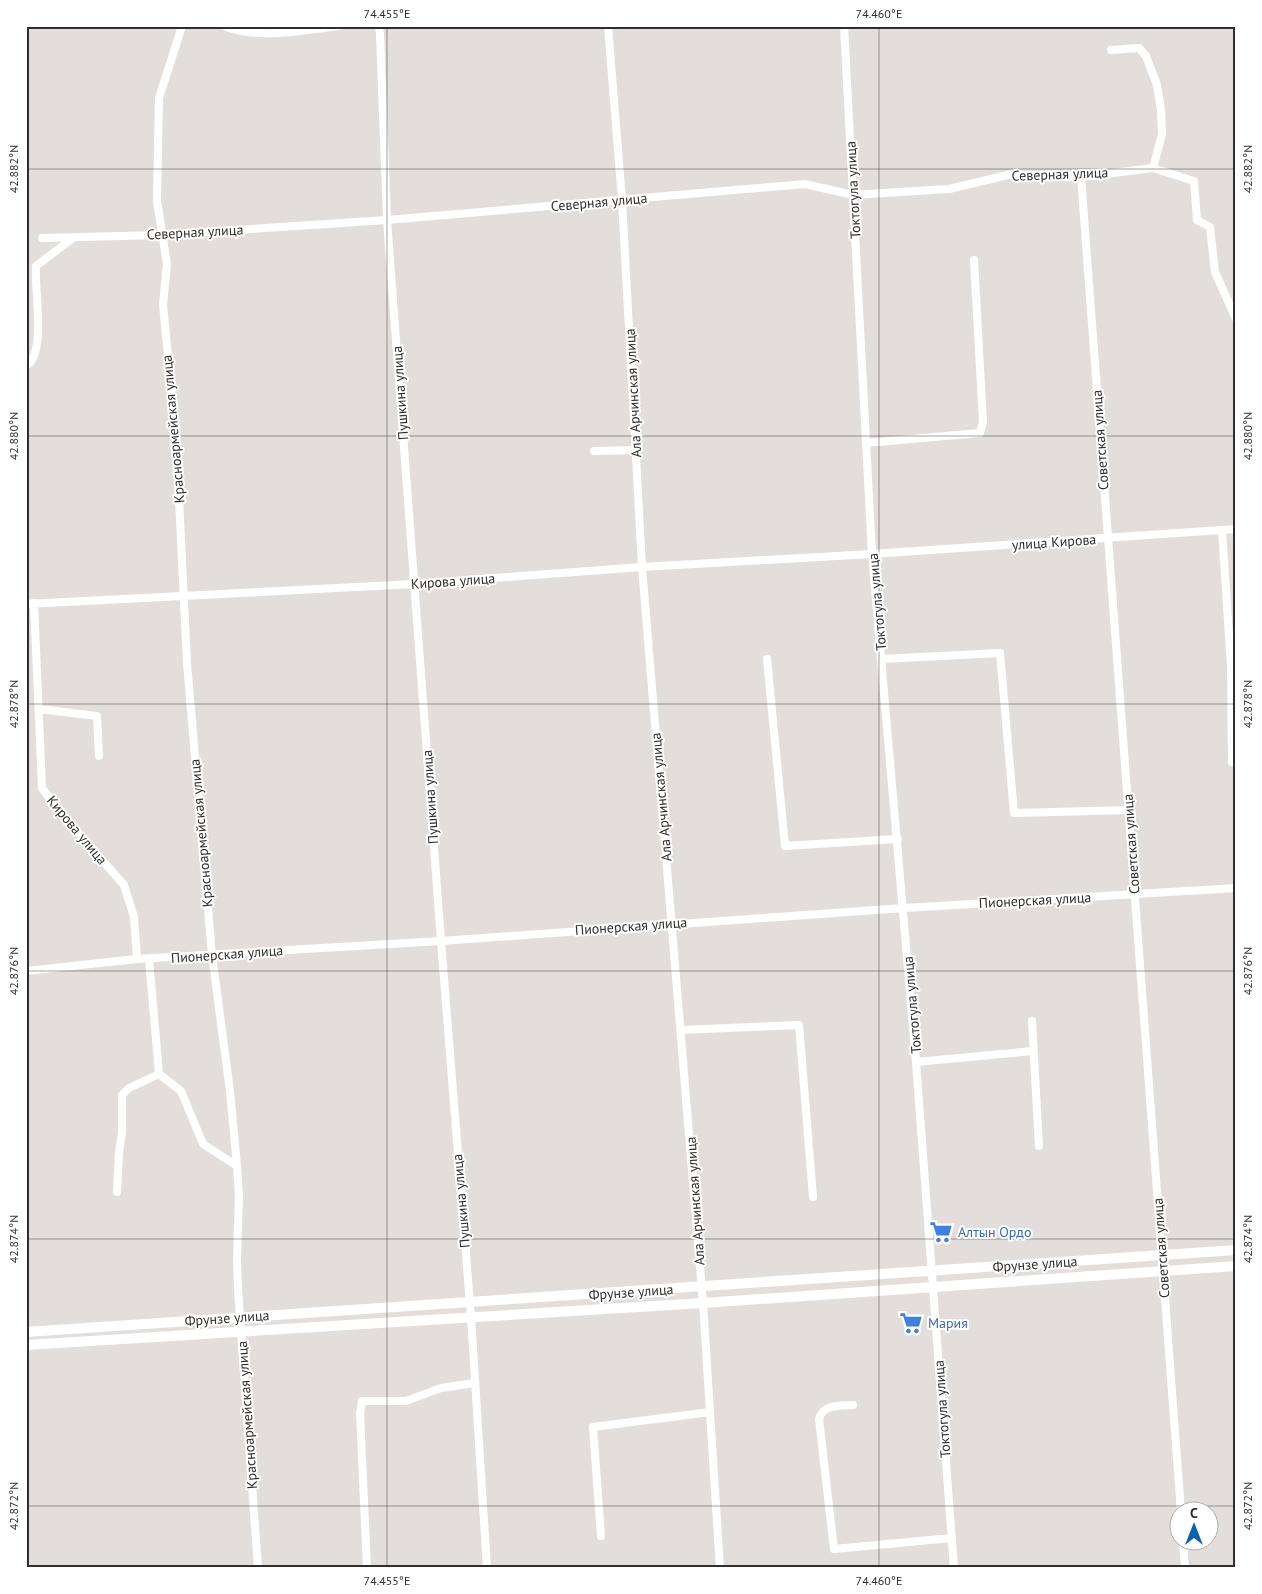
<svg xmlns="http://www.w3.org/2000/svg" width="1262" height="1594" font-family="'PT Sans',sans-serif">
<rect width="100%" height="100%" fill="#e3dedc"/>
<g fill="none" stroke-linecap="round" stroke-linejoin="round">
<g stroke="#fff" stroke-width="8">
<polyline points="182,26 159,98 157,201 167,264 163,305 176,437 187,663 212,955 230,1091 237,1166 239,1197 237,1258 238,1289 258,1568"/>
<path d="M224,26C254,40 306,30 339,26"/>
<polyline points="379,26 380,34 387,220 441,941 471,1317 487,1568"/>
<polyline points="608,26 622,200 642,567 703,1303 720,1568"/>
<polyline points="844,26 872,554 916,1062 954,1568"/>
<polyline points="1111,50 1139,48 1146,56 1157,85 1161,110 1162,134 1153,168"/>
<polyline points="1081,177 1181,1512"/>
<polyline points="42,238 161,235 387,220 805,184 853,195 949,189 1012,174 1081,177 1153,168 1194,181 1197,220 1210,227 1215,272 1236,319"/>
<path d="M26,366C47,354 34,288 36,266L73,238"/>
<polyline points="866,443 980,433 983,422 974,260"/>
<polyline points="594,451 636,450"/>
<polyline points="1222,530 1231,666 1232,762"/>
<polyline points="34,603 42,788 60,812 124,885 134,917 137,959"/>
<polyline points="26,604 414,584 642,567 872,554 1236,529"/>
<polyline points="767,659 785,846 898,839"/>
<polyline points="882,659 1000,653 1014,813 1128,810"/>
<polyline points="39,709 97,716 99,756"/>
<polyline points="149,959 159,1074 181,1091 203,1144 237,1166"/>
<polyline points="26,971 137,959 441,941 904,908 1236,888"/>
<polyline points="1032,1021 1039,1146"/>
<polyline points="681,1030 799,1025 813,1197"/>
<polyline points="916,1062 1033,1051"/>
<polyline points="117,1192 119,1153 122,1132 122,1095 129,1088 159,1074"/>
<path d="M853,1405C840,1406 823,1404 819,1419L834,1549L952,1538"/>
<polyline points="601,1536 593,1427 710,1412"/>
<polyline points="1183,1542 1185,1568"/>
<polyline points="367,1568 360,1413 362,1401 406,1401 441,1388 474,1383"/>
</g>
<g stroke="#fff" stroke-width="10">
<polyline points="26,1332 1236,1250"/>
<polyline points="26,1345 703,1303 1236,1266"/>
</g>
</g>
<path fill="none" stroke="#312f2e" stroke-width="1" stroke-opacity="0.45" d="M387,26V1568M879,26V1568M26,169H1236M26,436H1236M26,704H1236M26,971H1236M26,1239H1236M26,1506H1236"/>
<defs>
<symbol id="supermarket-bare" viewBox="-9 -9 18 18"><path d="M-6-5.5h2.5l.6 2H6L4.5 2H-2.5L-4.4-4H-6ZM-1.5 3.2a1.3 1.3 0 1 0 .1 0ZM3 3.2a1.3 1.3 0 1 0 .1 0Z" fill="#3f7fe0" stroke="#fff" stroke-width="2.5" paint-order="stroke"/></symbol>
</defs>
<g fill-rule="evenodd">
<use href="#supermarket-bare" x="925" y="1216" width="32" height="32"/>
<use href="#supermarket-bare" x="895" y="1307" width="32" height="32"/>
</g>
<g text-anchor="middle" stroke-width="4" stroke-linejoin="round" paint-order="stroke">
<g font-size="14" fill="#312f2e" stroke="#fff">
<text transform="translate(1060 174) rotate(-2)" y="5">Северная улица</text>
<text transform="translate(853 190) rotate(-93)" y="5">Токтогула улица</text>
<text transform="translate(599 202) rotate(-5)" y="5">Северная улица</text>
<text transform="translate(195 232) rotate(-3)" y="5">Северная улица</text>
<text transform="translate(400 393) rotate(-94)" y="5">Пушкина улица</text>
<text transform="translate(633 393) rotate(-93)" y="5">Ала Арчинская улица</text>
<text transform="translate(173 429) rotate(-95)" y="5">Красноармейская улица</text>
<text transform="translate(1100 440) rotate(-94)" y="5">Советская улица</text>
<text transform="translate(1054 542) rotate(-4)" y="5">улица Кирова</text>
<text transform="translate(453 581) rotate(-4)" y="5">Кирова улица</text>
<text transform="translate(877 602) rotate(-95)" y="5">Токтогула улица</text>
<text transform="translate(430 797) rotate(-94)" y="5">Пушкина улица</text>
<text transform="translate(661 797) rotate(-95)" y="5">Ала Арчинская улица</text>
<text transform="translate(77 830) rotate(50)" y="5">Кирова улица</text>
<text transform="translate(201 833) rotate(-95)" y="5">Красноармейская улица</text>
<text transform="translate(1131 844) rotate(-94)" y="5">Советская улица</text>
<text transform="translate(1035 900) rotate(-3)" y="5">Пионерская улица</text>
<text transform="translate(631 926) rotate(-4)" y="5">Пионерская улица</text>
<text transform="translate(227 954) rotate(-4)" y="5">Пионерская улица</text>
<text transform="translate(912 1005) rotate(-95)" y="5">Токтогула улица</text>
<text transform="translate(461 1201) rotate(-95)" y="5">Пушкина улица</text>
<text transform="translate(695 1201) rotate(-94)" y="5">Ала Арчинская улица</text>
<text transform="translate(1161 1248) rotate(-94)" y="5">Советская улица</text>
<text transform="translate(1035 1264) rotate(-4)" y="5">Фрунзе улица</text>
<text transform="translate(631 1292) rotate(-4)" y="5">Фрунзе улица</text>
<text transform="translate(227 1318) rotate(-4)" y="5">Фрунзе улица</text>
<text transform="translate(942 1409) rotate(-94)" y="5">Токтогула улица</text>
<text transform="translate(247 1415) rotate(-94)" y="5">Красноармейская улица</text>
</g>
<g font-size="14" fill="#366cbe" stroke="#fff" text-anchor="start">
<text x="958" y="1237">Алтын Ордо</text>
<text x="928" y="1328">Мария</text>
</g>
</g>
<rect width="1262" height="1594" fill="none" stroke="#ffffff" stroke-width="55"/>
<g transform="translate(1194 1526)"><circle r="24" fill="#ffffff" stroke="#adacab"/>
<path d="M0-4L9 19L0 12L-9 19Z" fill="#0c62b0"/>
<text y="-8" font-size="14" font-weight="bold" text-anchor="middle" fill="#312f2e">С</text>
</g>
<rect x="28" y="28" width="1206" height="1538" fill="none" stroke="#312f2e" stroke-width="2"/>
<g font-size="12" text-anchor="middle" fill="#312f2e">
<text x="387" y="18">74.455°E</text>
<text x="879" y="18">74.460°E</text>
<text transform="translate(14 169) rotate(-90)" y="4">42.882°N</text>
<text transform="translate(1248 169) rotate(-90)" y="4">42.882°N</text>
<text transform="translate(14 436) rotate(-90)" y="4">42.880°N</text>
<text transform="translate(1248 436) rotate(-90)" y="4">42.880°N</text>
<text transform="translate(14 704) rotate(-90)" y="4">42.878°N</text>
<text transform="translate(1248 704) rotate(-90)" y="4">42.878°N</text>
<text transform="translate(14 971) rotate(-90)" y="4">42.876°N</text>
<text transform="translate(1248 971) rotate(-90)" y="4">42.876°N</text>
<text transform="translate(14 1239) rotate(-90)" y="4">42.874°N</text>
<text transform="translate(1248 1239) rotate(-90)" y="4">42.874°N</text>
<text transform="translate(14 1506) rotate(-90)" y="4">42.872°N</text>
<text transform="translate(1248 1506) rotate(-90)" y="4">42.872°N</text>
<text x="387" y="1585">74.455°E</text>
<text x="879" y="1585">74.460°E</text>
</g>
</svg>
